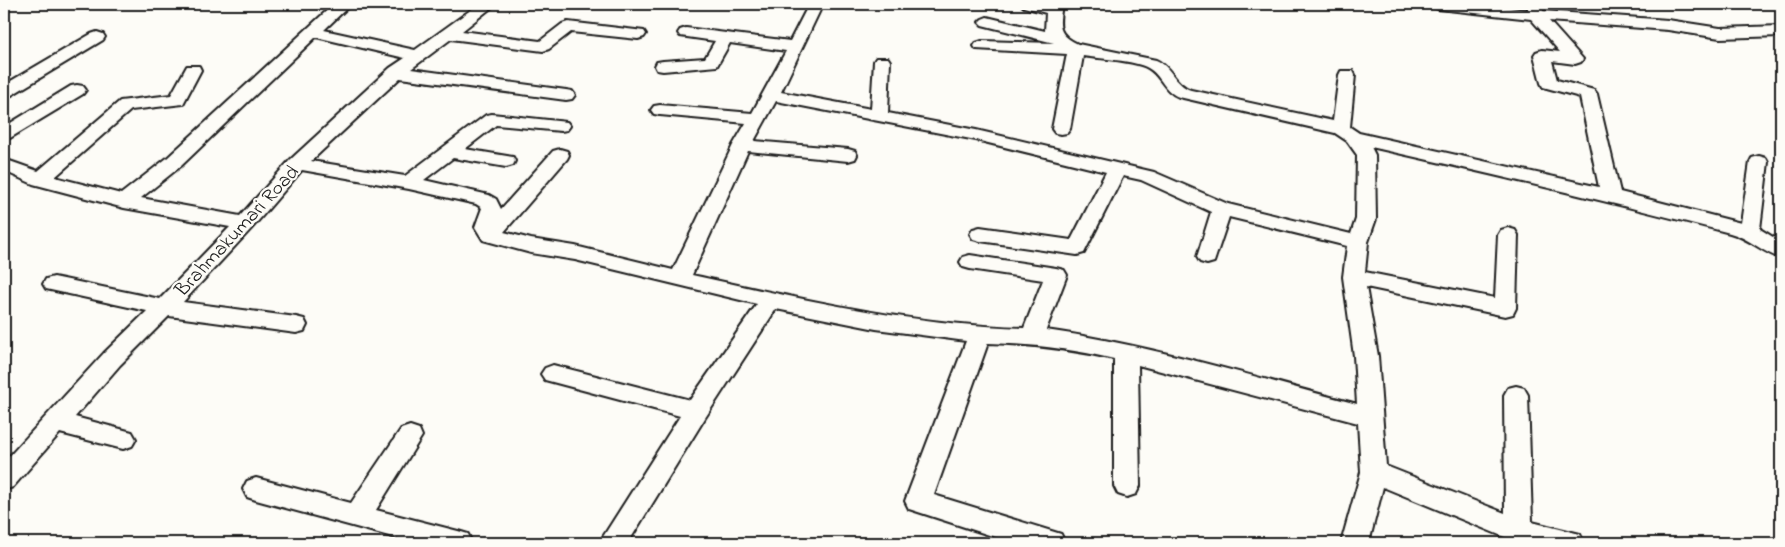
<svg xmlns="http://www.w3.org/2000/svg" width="1785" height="547" font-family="'Indie Flower',sans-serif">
<rect width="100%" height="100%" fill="#fdfcf7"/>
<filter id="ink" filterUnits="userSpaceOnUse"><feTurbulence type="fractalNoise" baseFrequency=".02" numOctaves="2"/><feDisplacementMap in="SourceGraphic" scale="10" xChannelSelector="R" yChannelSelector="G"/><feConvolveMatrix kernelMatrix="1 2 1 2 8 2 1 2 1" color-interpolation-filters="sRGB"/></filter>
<g filter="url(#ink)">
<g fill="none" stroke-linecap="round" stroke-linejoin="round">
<defs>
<g id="minor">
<path d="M334,4H351L324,30L415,50L479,4H496L462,31L540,41L562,24L568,22L644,31L646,34L644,37L638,39L571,32L549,49L543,51L451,39L411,69L566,90L572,91L575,95L572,99L566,100L400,78L311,161L405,176L486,115L492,114L567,122L570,126L567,130L561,131L496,125L465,149L513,157L515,161L513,165L506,167L453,158L424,180L489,195L496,199L501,209L553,151L560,149L567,151L569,155L567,159L504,232L531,239L575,246L673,270L733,145L746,123L660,115L654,114L651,110L654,106L660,105L752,113L786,51L730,43L717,66L663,71L657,70L655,66L657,62L663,61L705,58L715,41L680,36L678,33L680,30L686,28L790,41L809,4H823L781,92L871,109L874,61L876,58H888L890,61L888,113L976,130L1154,172L1228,204L1351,234L1356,219L1357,155L1347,141L1335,133L1179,97C1164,92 1161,75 1148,68C1134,60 1100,59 1083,56L1070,129L1067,133L1061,134L1055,133L1052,129L1067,54L976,49L974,46L976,43L982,41L1054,43L982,25L979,22L982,19L987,17L1045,31L1046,13L1024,7L1021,4H1062C1059,25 1056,34 1078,44L1156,60C1171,66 1175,85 1191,90L1333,121L1339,75L1341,71H1353L1355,75L1350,127L1359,133L1599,187L1580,97L1543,87L1541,83L1534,55L1536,52L1542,50L1560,52L1531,19L1438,9L1433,7L1431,4H1474L1528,10V4H1542L1543,11L1668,20L1720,28L1781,26V36L1720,38L1668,30L1549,21L1583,59L1581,62L1575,64L1552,61L1557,80L1594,90L1597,94L1620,192L1741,223L1750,162L1752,158L1759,156L1766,158L1768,162L1760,229L1781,242V258C1763,253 1749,238 1730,233C1611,202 1491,174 1371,147L1375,155L1376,219L1368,242L1365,272L1495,298L1498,235L1501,230L1508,228L1515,230L1518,235L1516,308L1513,314L1505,316L1366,287L1378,356L1386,466L1505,513L1504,395L1508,388L1516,386L1524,388L1528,395L1532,522L1580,534L1584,543H1519L1383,487L1369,543H1341L1361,472L1358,423L1138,365L1140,486L1136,494L1127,497L1118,494L1114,486V359C1071,349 1032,344 988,343L934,495L1061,534L1065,543H1014L909,509L905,501L966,341L876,329L776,309L705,418L628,543H599L680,416L545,380L541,374L545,368L553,365L690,400L757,304L575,260L531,253L483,240L475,227L482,208L476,204L409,189L302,170L252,228L183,302L296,317L304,319L307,325L304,331L296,333L169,316L120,365L75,417L132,432L136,439L132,446L123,449L60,433L13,487L4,490V462L104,353L147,311L46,289L43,284L46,279L54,277L160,299L230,227L124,208L33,184L4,171V159L38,171L120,101L171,95L187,66H199L201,70L183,104L131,110L55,177L121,194L167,158ZM316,37L405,58L390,68L290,160L240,216L141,198L181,166ZM776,101L976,140L1106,172L1071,240L980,227L973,229L970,234L973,239L980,241L1077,255L1084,253L1123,176L1141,180L1211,212L1197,257L1200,262L1207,264L1214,262L1229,217L1347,246L1343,277L1354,356L1357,404C1254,377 1151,345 1046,330L1067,275L1064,270L1056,268L970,255L963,257L960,262L963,267L970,269L1043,280L1024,328C911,325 801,299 692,275L748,151L848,161L855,159L857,155L855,151L848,149L754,141Z"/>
<polygon points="97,32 103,34 105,37 103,40 10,96 4,97 4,85 91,34"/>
<polygon points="77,85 83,86 86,90 83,94 10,138 4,139 4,127 71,86"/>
<polygon points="410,426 419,429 422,436 376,510 458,531 468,534 472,543 415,543 256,500 247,497 243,489 247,481 256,478 351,503 401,429"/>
</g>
</defs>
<use href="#minor" stroke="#1c1c1c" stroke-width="4"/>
<use href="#minor" fill="#fdfcf7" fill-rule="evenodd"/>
</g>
</g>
<g text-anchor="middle" stroke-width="4.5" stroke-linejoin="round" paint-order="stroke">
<g font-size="20" fill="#1c1c1c" stroke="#fdfcf7">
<text transform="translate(236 230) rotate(-47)" y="7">Brahmakumari Road</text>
</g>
</g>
<rect width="1785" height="547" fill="none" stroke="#fdfcf7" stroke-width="20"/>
<rect x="10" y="10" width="1765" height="527" fill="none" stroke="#1c1c1c" stroke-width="2" filter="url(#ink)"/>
</svg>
